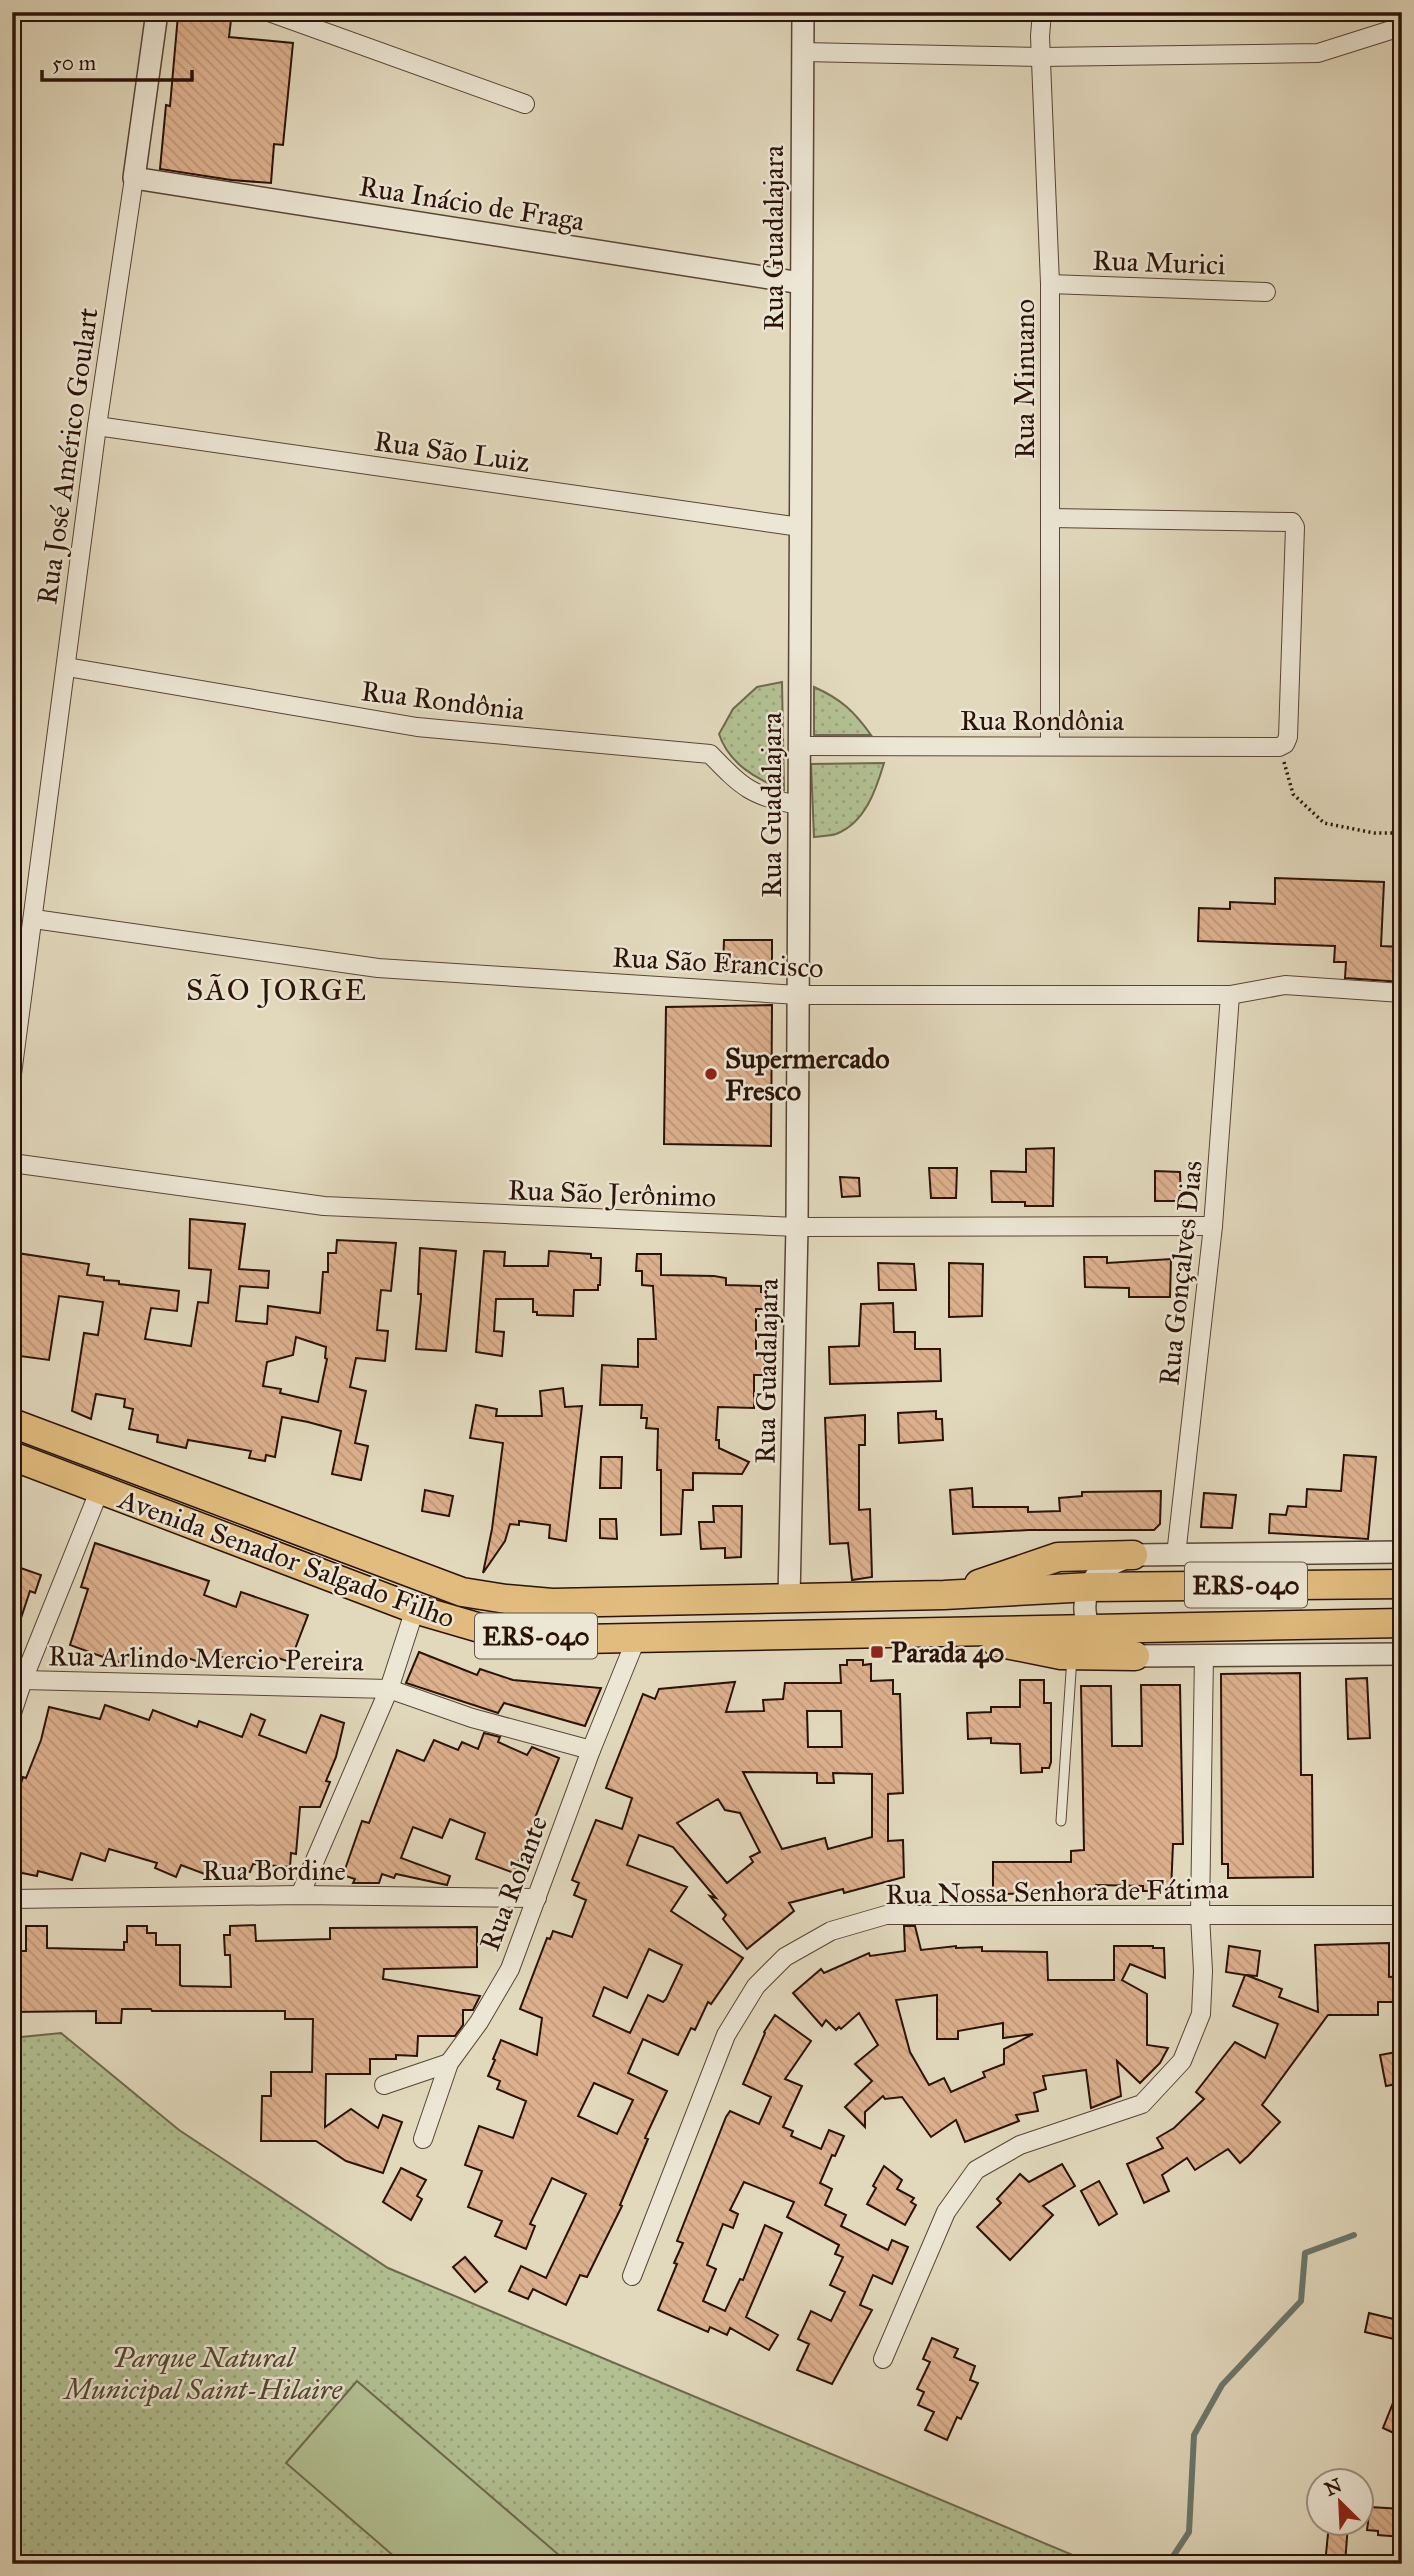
<svg xmlns="http://www.w3.org/2000/svg" width="1414" height="2576" font-family="'IM FELL Great Primer',serif">
<defs>
<pattern id="park-dots" width="8" height="8" patternUnits="userSpaceOnUse" patternTransform="scale(1.75)"><rect width="8" height="8" fill="#b2c092"/><path d="M2 2h.1M6 6h.1" fill="none" stroke="#99a47c" stroke-width="1.8" stroke-linecap="round"/></pattern>
<pattern id="building-back-hatch" width="6" height="6" patternUnits="userSpaceOnUse" patternTransform="scale(1.75)"><rect width="6" height="6" fill="#ddb18e"/><path d="M-1 5l2 2M0 0l6 6M5-1l2 2" fill="none" stroke="#be9779"/></pattern>
</defs>
<rect width="100%" height="100%" fill="#e2d9bd"/>
<filter id="stains"><feTurbulence type="fractalNoise" baseFrequency=".00286" numOctaves="4"/><feColorMatrix values="0 0 0 0 .2 0 0 0 0 .09 0 0 0 0 .02 0 0 0 .5 -.17"/></filter>
<radialGradient id="worn" r=".72"><stop offset=".6" stop-color="#630" stop-opacity="0"/><stop offset="1" stop-color="#630" stop-opacity=".3"/></radialGradient>
<g fill="url(#park-dots)" stroke="#6e694d" stroke-width="2">
<path d="M782,682L784,790C756,779 729,764 719,734L733,709L757,687Z"/>
<path d="M814,687C841,699 854,711 871,735H814Z"/>
<path d="M884,763C876,790 865,823 836,834C829,836 821,836 814,837L811,764Z"/>
<polygon points="61,2033 179,2130 388,2268 1094,2564 12,2564 12,2038"/>
</g>
<polygon fill="#b2c092" stroke="#6e694d" stroke-width="2" points="357,2381 567,2562 403,2564 286,2463"/>
<g fill="none" stroke-linecap="round" stroke-linejoin="round">
<polyline stroke="#6b776c" stroke-width="6" points="1168,2564 1189,2532 1194,2435 1222,2385 1301,2301 1305,2253 1354,2235"/>
</g>
<g fill="url(#building-back-hatch)" stroke="#2b1208" stroke-width="2" fill-rule="evenodd">
<polygon points="178,15 231,20 229,37 293,43 283,145 274,144 271,183 231,180 160,169 166,105 170,106"/>
<polygon points="1275,878 1384,882 1381,946 1402,947 1402,982 1345,978 1346,962 1334,962 1335,946 1198,941 1199,908 1230,909 1230,902 1275,904"/>
<polygon points="724,940 772,940 772,970 723,970"/>
<polygon points="772,1005 771,1146 664,1144 666,1007"/>
<polygon points="1054,1148 1053,1206 1025,1206 1025,1202 992,1202 991,1171 1026,1172 1026,1149"/>
<polygon points="929,1168 957,1168 956,1198 931,1198"/>
<polygon points="1155,1171 1180,1172 1181,1201 1155,1201"/>
<polygon points="840,1177 859,1178 860,1196 842,1197"/>
<path d="M190,1219L245,1224L239,1269L269,1271L268,1288L240,1286L236,1321L267,1324L268,1306L320,1313L323,1272H328V1253H336L337,1240L396,1243L391,1291L381,1290L377,1330L388,1331L385,1361L356,1358L350,1387L366,1391L355,1443L368,1446L361,1480L332,1474L341,1431L308,1422L282,1417L275,1457L266,1455L265,1461L249,1458L251,1451L188,1440L186,1448L157,1442L158,1435L129,1429L133,1409L124,1407L125,1399L96,1394L91,1419L72,1411L84,1333L98,1335L103,1302L59,1296L49,1360L12,1355V1276H14L17,1253L89,1264L87,1275L104,1277V1280L119,1281V1284L179,1291L177,1311L151,1308L145,1339L191,1346L198,1302L208,1303L211,1270L189,1268ZM296,1337L326,1347L325,1358L327,1359L318,1402L280,1393L281,1389L263,1386L267,1362L293,1355Z"/>
<polygon points="420,1248 456,1251 446,1351 416,1349 421,1298 421,1294 418,1294"/>
<polygon points="484,1251 505,1252 504,1266 548,1266 549,1251 591,1254 591,1258 601,1258 600,1285 598,1285 598,1290 574,1290 573,1316 537,1315 537,1312 533,1312 533,1299 496,1299 494,1331 504,1332 502,1356 476,1352"/>
<polygon points="637,1254 661,1254 661,1275 714,1276 726,1278 726,1285 761,1286 761,1292 765,1292 765,1309 756,1309 756,1352 765,1353 764,1375 754,1375 754,1408 718,1407 716,1440 719,1440 719,1448 749,1462 742,1474 693,1473 693,1490 683,1490 681,1534 661,1535 661,1470 657,1470 658,1429 646,1428 647,1418 641,1418 642,1405 600,1405 602,1365 638,1367 638,1339 656,1339 653,1286 642,1285 642,1271 636,1271"/>
<polygon points="1084,1257 1107,1257 1107,1263 1171,1259 1170,1297 1129,1297 1129,1288 1085,1287"/>
<polygon points="878,1263 914,1264 916,1290 879,1290"/>
<polygon points="949,1263 983,1264 982,1316 949,1317"/>
<polygon points="893,1303 894,1332 915,1332 915,1349 940,1349 941,1381 830,1384 829,1347 859,1346 861,1304"/>
<polygon points="563,1388 565,1407 582,1406 566,1541 549,1538 550,1525 519,1521 519,1525 510,1524 505,1541 483,1573 492,1529 503,1443 470,1438 476,1405 497,1409 496,1416 542,1416 540,1391"/>
<polygon points="936,1411 936,1419 942,1419 943,1440 899,1443 898,1413"/>
<polygon points="865,1415 865,1445 859,1445 859,1510 870,1509 872,1577 852,1580 848,1543 830,1544 825,1418"/>
<polygon points="1344,1455 1376,1457 1368,1539 1269,1533 1270,1514 1286,1515 1288,1506 1306,1507 1307,1489 1341,1491"/>
<polygon points="601,1457 622,1457 621,1488 600,1488"/>
<polygon points="972,1488 973,1507 1028,1507 1028,1512 1060,1511 1059,1498 1082,1496 1082,1492 1161,1491 1160,1524 1154,1530 1029,1530 953,1534 950,1490"/>
<polygon points="425,1490 453,1496 449,1516 422,1511"/>
<polygon points="1204,1493 1236,1495 1232,1528 1201,1527"/>
<polygon points="713,1506 742,1506 741,1557 725,1558 725,1548 701,1549 699,1522 714,1522"/>
<polygon points="600,1519 616,1519 617,1539 600,1538"/>
<polygon points="95,1543 209,1581 204,1595 236,1607 241,1592 308,1615 290,1662 269,1655 267,1663 259,1660 257,1667 215,1655 211,1666 182,1656 178,1668 130,1667 104,1655 103,1657 70,1645 88,1589 81,1587"/>
<polygon points="12,1565 41,1575 35,1593 30,1591 15,1636 12,1635"/>
<polygon points="419,1652 477,1675 480,1669 513,1680 601,1688 585,1726 504,1703 498,1713 406,1683"/>
<path d="M847,1660H863V1665L871,1664V1681L893,1680V1694H900L903,1793L888,1794V1841L903,1840L904,1877L844,1893L843,1889L789,1903L794,1911L747,1949L723,1919L726,1915L710,1896L716,1898L673,1847L639,1835L627,1865L687,1887L671,1911L743,1958L711,2004L708,2002L695,2030L691,2028L678,2055L643,2039L628,2073L667,2091L645,2138L648,2139L620,2205L622,2206L587,2277L580,2275L566,2305L533,2289L528,2299L509,2291L521,2266L546,2278L586,2194L552,2178L530,2224L535,2226L526,2249L495,2236L502,2221L468,2207L482,2171L465,2165L479,2126L513,2138L526,2101L497,2089L500,2081L488,2076L495,2060L493,2059L501,2040L537,2055L542,2018L520,2009L547,1938L550,1939L553,1931L572,1937L586,1900L574,1895L579,1883L572,1880L596,1820L622,1829L632,1798L606,1788L643,1694L655,1699L659,1689L735,1682L726,1712L764,1711L763,1700L783,1699L785,1683H841L840,1665H847ZM807,1711H841L842,1747H808ZM743,1772L817,1773V1783H834L833,1773L872,1774V1837L828,1849L825,1838L782,1849ZM718,1799L725,1810L740,1813L760,1852L750,1857L753,1862L727,1883L677,1823ZM649,1949L682,1965L666,1999L663,2002L648,1995L630,2033L593,2016L604,1987L627,1998ZM594,2083L633,2100L617,2134L578,2116Z"/>
<polygon points="1300,1673 1301,1775 1312,1775 1313,1877 1228,1878 1228,1864 1222,1864 1221,1674"/>
<polygon points="1367,1678 1370,1738 1348,1739 1346,1679"/>
<polygon points="1020,1680 1044,1680 1044,1703 1051,1703 1051,1762 1049,1768 1042,1768 1042,1772 1021,1773 1020,1744 991,1743 991,1738 968,1739 967,1713 991,1712 991,1707 1020,1707"/>
<polygon points="1141,1685 1180,1685 1183,1844 1173,1844 1171,1891 1143,1891 1143,1886 1096,1885 1096,1889 1083,1889 1083,1893 993,1894 993,1862 1071,1862 1071,1851 1084,1850 1081,1686 1111,1686 1112,1746 1142,1746"/>
<polygon points="105,1705 149,1720 153,1710 197,1727 199,1721 242,1737 251,1714 265,1720 259,1735 306,1753 321,1715 344,1723 336,1757 326,1781 330,1782 320,1807 300,1807 296,1854 291,1853 290,1867 253,1864 250,1872 240,1868 239,1872 216,1864 210,1876 181,1865 176,1877 155,1868 157,1863 109,1849 105,1861 81,1853 72,1880 38,1871 37,1876 12,1871 12,1811 23,1777 26,1778 41,1740 49,1707 100,1719"/>
<polygon points="484,1733 500,1737 498,1742 527,1755 532,1747 559,1758 531,1828 534,1829 528,1845 525,1844 514,1873 476,1859 485,1833 450,1819 442,1838 413,1827 401,1858 450,1876 447,1885 396,1874 394,1878 382,1874 379,1883 353,1883 355,1879 343,1875 362,1821 369,1823 397,1750 424,1761 434,1740 458,1750 462,1742 478,1749"/>
<polygon points="255,1925 256,1941 330,1939 330,1928 477,1927 477,1967 384,1969 383,1979 480,1996 473,2010 463,2010 463,2025 455,2036 418,2036 417,2056 396,2055 396,2059 370,2059 370,2074 326,2074 325,2127 351,2109 378,2128 383,2115 402,2122 383,2173 346,2161 316,2141 261,2141 262,2096 271,2096 271,2072 312,2072 313,2019 285,2019 285,2011 152,2011 151,2009 122,2009 121,2023 96,2023 96,2011 12,2012 12,1951 26,1951 26,1926 47,1926 47,1948 124,1950 124,1942 127,1942 127,1926 147,1926 147,1933 156,1933 156,1945 180,1945 180,1985 182,1986 231,1987 230,1955 225,1955 224,1935 230,1935 230,1926"/>
<path d="M904,1926H915L921,1950L956,1946V1948L982,1947V1951L1047,1952L1048,1980H1114V1946H1153V1948H1164L1165,1978L1130,1964L1122,1980L1147,1994V2045L1168,2048L1160,2063L1140,2083L1117,2061L1121,2096L1091,2108L1086,2070L1043,2076L1046,2089L1034,2093L1038,2111L1016,2115L1019,2121L965,2142L956,2120L931,2137L902,2097L885,2099L883,2096L865,2112V2127L845,2107L872,2081L855,2064L878,2045L859,2013L841,2029L839,2027L836,2030L826,2020L822,2026L793,1993L821,1969L824,1973L869,1953L870,1956L905,1951ZM937,1995V2039H958V2031L1003,2023V2038L1033,2034L1004,2049V2064L983,2072L985,2077L951,2092L944,2078L929,2085L910,2052L896,2000Z"/>
<polygon points="1389,1943 1389,1977 1402,1976 1402,2002 1378,2002 1378,2015 1328,2015 1262,2105 1280,2122 1248,2156 1240,2163 1228,2149 1195,2170 1187,2158 1162,2175 1169,2191 1144,2203 1127,2164 1163,2148 1157,2138 1174,2128 1204,2099 1196,2092 1235,2042 1265,2058 1278,2024 1233,2006 1245,1975 1226,1972 1229,1946 1260,1951 1257,1976 1246,1975 1282,1989 1279,1997 1318,2012 1315,1945"/>
<polygon points="775,2015 811,2041 785,2079 802,2086 783,2127 793,2131 791,2136 821,2149 829,2130 844,2136 835,2156 832,2155 820,2183 832,2189 825,2205 846,2215 841,2226 888,2250 892,2240 908,2247 892,2284 873,2275 860,2305 872,2310 832,2384 797,2370 809,2344 798,2339 811,2311 831,2321 845,2292 830,2285 843,2257 835,2254 839,2245 787,2217 794,2202 744,2182 730,2210 738,2214 733,2228 723,2224 707,2265 716,2269 703,2301 725,2311 740,2279 743,2280 765,2225 782,2233 746,2317 778,2335 769,2350 730,2328 727,2335 710,2327 708,2332 658,2310 677,2264 674,2263 683,2243 677,2241 684,2223 726,2117 730,2111 759,2124 771,2097 743,2084 765,2033 764,2032"/>
<polygon points="1402,2051 1402,2083 1386,2086 1380,2055"/>
<polygon points="1062,2164 1075,2186 1043,2206 1053,2215 1010,2260 977,2227 1001,2203 997,2199 1020,2174 1029,2182"/>
<polygon points="884,2166 902,2180 897,2189 914,2198 911,2202 916,2205 905,2225 867,2204 876,2188 873,2186"/>
<polygon points="401,2168 426,2180 417,2196 422,2199 411,2220 383,2202"/>
<polygon points="1099,2181 1117,2214 1099,2225 1081,2191"/>
<polygon points="465,2257 487,2282 475,2292 453,2267"/>
<polygon points="1369,2313 1402,2321 1402,2341 1365,2332"/>
<polygon points="932,2338 958,2349 954,2357 975,2366 970,2380 978,2383 961,2419 957,2417 947,2440 925,2430 934,2412 918,2405 924,2392 917,2389 930,2362 923,2359"/>
<polygon points="1401,2383 1402,2383 1402,2437 1383,2428"/>
<polygon points="1370,2507 1402,2509 1402,2537 1378,2535 1378,2531 1367,2530"/>
<polygon points="1329,2524 1348,2524 1345,2564 1325,2564"/>
</g>
<g fill="none" stroke-linecap="round" stroke-linejoin="round">
<defs>
<polyline id="service" points="1061,1821 1072,1657"/>
<g id="minor">
<polyline points="269,12 525,104"/>
<polyline points="1042,12 1040,36 1050,284 1050,746"/>
<polyline points="802,52 1041,57 1318,53 1391,30 1402,31"/>
<polyline points="1050,284 1266,292"/>
<polyline points="97,426 800,527"/>
<path d="M67,667L417,727L710,754C742,787 752,797 799,805"/>
<polyline points="799,746 1279,747 1285,744 1288,737 1295,527 1292,522 1051,518"/>
<polyline points="34,919 378,968 798,995 1230,995 1285,985 1402,993"/>
<polyline points="12,1074 97,426 134,178"/>
<polyline points="12,1163 324,1206 797,1227 1213,1226"/>
<polyline points="1176,1555 1213,1226 1230,995"/>
<polyline points="23,1680 389,1689 472,1718 591,1750"/>
<polyline points="12,1713 23,1680 100,1489"/>
<polyline points="300,1895 389,1689 415,1609"/>
<polyline points="12,1899 300,1895 537,1898"/>
<polyline points="384,2085 449,2063"/>
<polyline points="423,2139 449,2063 479,2022 510,1969 591,1750 637,1637"/>
<polyline points="632,2276 726,2035 756,1986 785,1957 831,1931 886,1915 1402,1915"/>
<polyline points="883,2359 946,2212 976,2170 1020,2145 1142,2104 1182,2061 1201,2014 1203,1971 1200,1915 1204,1654"/>
</g>
<g id="tertiary">
<polyline points="157,12 134,178 801,283"/>
<path d="M1402,1552L1133,1555C1121,1560 1108,1564 1099,1573C1077,1596 1081,1632 1109,1648C1116,1653 1127,1654 1135,1656L1402,1654"/>
<polyline points="789,1598 797,1227 803,12"/>
</g>
<g id="primary">
<polyline points="12,1423 462,1592 506,1599 552,1603 944,1595 1090,1587 1402,1584"/>
<polyline points="12,1456 415,1609 487,1630 528,1636 580,1639 1402,1623"/>
<polyline points="979,1584 1058,1557 1133,1555"/>
<polyline points="996,1642 1061,1655 1135,1656"/>
</g>
</defs>
<use href="#service" stroke="#594435" stroke-width="11"/>
<use href="#minor" stroke="#594435" stroke-width="20"/>
<use href="#tertiary" stroke="#594435" stroke-width="24"/>
<use href="#primary" stroke="#2b1208" stroke-width="31"/>
<polyline stroke="#2b1208" stroke-width="3.5" stroke-dasharray="2 3.5" stroke-linecap="butt" points="1284,762 1293,794 1324,823 1374,833 1402,833"/>
<use href="#service" stroke="#ece6d4" stroke-width="9"/>
<use href="#minor" stroke="#ece6d4" stroke-width="18"/>
<use href="#tertiary" stroke="#ece6d4" stroke-width="21"/>
<use href="#primary" stroke="#e1bc7e" stroke-width="28"/>
</g>
<g fill="#8f2418" stroke="#ece6d4" stroke-width="2.5">
<circle cx="711" cy="1074" r="7"/>
<rect x="870" y="1645" width="14" height="14" rx="3.5"/>
</g>
<g text-anchor="middle" stroke-width="5" stroke-linejoin="round" paint-order="stroke">
<g fill="#ece6d4" stroke="#655245" stroke-width="2">
<rect x="1185" y="1562.5" width="122" height="45" rx="5"/>
<rect x="475" y="1613.5" width="122" height="45" rx="5"/>
</g>
<g font-size="26" font-weight="bold" fill="#2b1208">
<text x="1246" y="1594">ERS-040</text>
<text x="536" y="1645">ERS-040</text>
</g>
<g font-size="28" fill="#2b1208" stroke="#ece6d4">
<text transform="translate(472 203) rotate(9)" y="10">Rua Inácio de Fraga</text>
<text transform="translate(773 238) rotate(-90)" y="10">Rua Guadalajara</text>
<text transform="translate(1159 262) rotate(2)" y="10">Rua Murici</text>
<text transform="translate(1024 379) rotate(-90)" y="10">Rua Minuano</text>
<text transform="translate(452 451) rotate(8)" y="10">Rua São Luiz</text>
<text transform="translate(67 456) rotate(-82)" y="10">Rua José Américo Goulart</text>
<text transform="translate(443 700) rotate(7)" y="10">Rua Rondônia</text>
<text x="1042" y="730">Rua Rondônia</text>
<text transform="translate(771 805) rotate(-90)" y="10">Rua Guadalajara</text>
<text transform="translate(718 962) rotate(3)" y="10">Rua São Francisco</text>
<text transform="translate(612 1193) rotate(2)" y="10">Rua São Jerônimo</text>
<text transform="translate(1180 1273) rotate(-84)" y="10">Rua Gonçalves Dias</text>
<text transform="translate(766 1371) rotate(-89)" y="10">Rua Guadalajara</text>
<text transform="translate(287 1558) rotate(20)" y="10">Avenida Senador Salgado Filho</text>
<text transform="translate(206 1658) rotate(1)" y="10">Rua Arlindo Mercio Pereira</text>
<text x="274" y="1880">Rua Bordine</text>
<text transform="translate(513 1883) rotate(-69)" y="10">Rua Rolante</text>
<text transform="translate(1057 1891) rotate(-1)" y="10">Rua Nossa Senhora de Fátima</text>
</g>
<g font-size="28" font-weight="bold" fill="#2b1208" stroke="#ece6d4" text-anchor="start">
<text x="725" y="1068">Supermercado<tspan x="725" dy="32">Fresco</tspan></text>
<text x="891" y="1662">Parada 40</text>
</g>
<g font-size="28" font-style="italic" fill="#544631" stroke="#ece6d4">
<text x="203" y="2367">Parque Natural<tspan x="203" dy="32">Municipal Saint-Hilaire</tspan></text>
</g>
<g font-size="30" letter-spacing="2" fill="#2b1208" stroke="#ece6d4">
<text x="277" y="1000">SÃO JORGE</text>
</g>
</g>
<rect width="1414" height="2576" fill="none" stroke="#e2d9bd" stroke-width="42"/>
<rect x="14" y="14" width="1386" height="2548" fill="none" stroke="#2b1208" stroke-width="3.5"/>
<rect x="21" y="21" width="1372" height="2534" fill="none" stroke="#2b1208" stroke-width="2"/>
<g transform="translate(1340 2502) rotate(336)"><circle r="33" fill="#ece6d4" stroke="#9f9182" stroke-width="2"/>
<path d="M0-5L12 26L0 18L-12 26Z" fill="#8f2418"/>
<text y="-10" font-size="19" font-weight="bold" text-anchor="middle" fill="#2b1208">N</text>
</g>
<path d="M42 70v10h150v-10" fill="none" stroke="#2b1208" stroke-width="3.5"/>
<text x="52" y="70" font-size="21" fill="#2b1208" stroke="#ece6d4" stroke-width="5" paint-order="stroke">50 m</text>
<rect width="100%" height="100%" filter="url(#stains)"/>
<rect width="100%" height="100%" fill="url(#worn)"/>
</svg>
